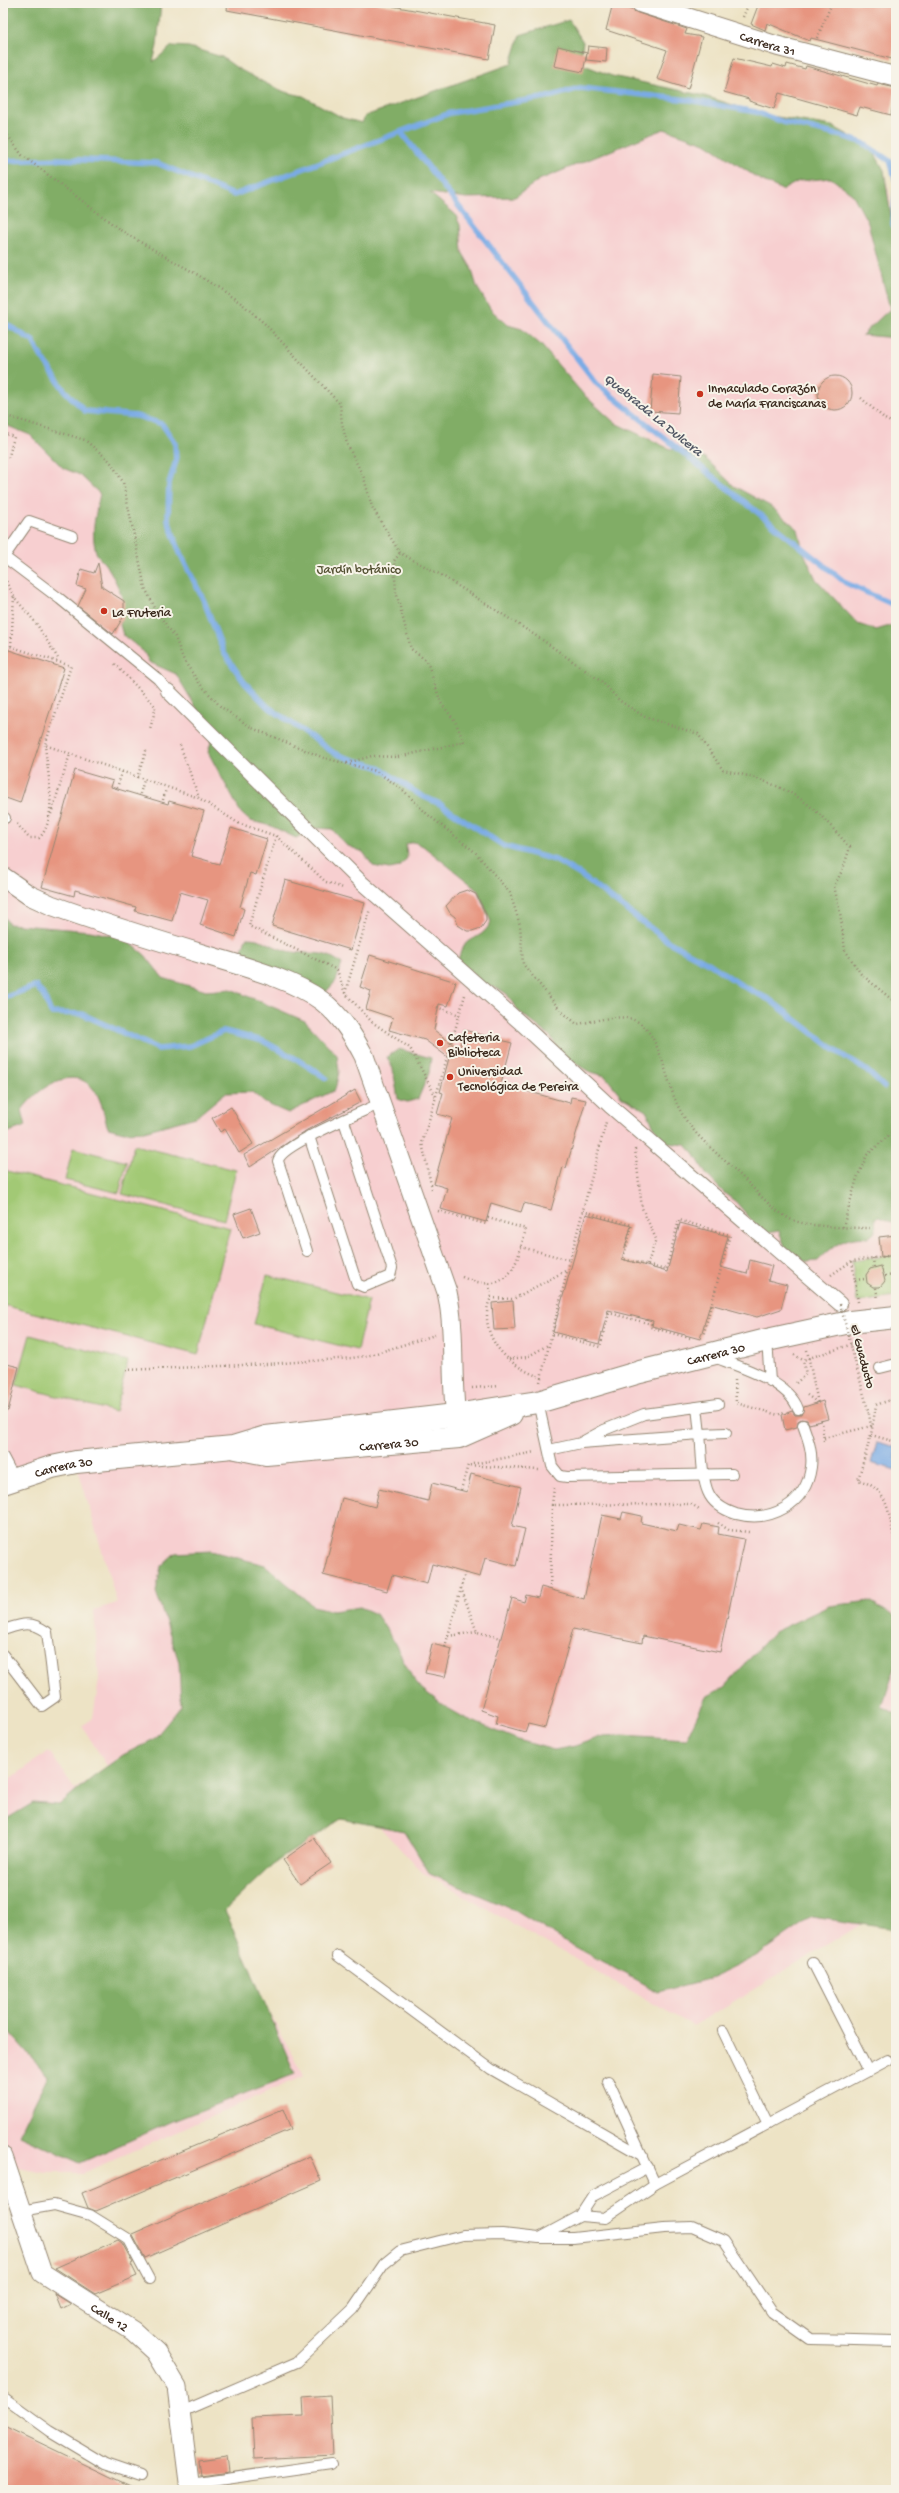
<svg xmlns="http://www.w3.org/2000/svg" width="899" height="2493" font-family="'Gochi Hand',sans-serif">
<rect width="100%" height="100%" fill="#f7f3e8"/>
<filter id="ink" filterUnits="userSpaceOnUse"><feTurbulence type="fractalNoise" baseFrequency=".025" numOctaves="2"/><feDisplacementMap in="SourceGraphic" scale="8" xChannelSelector="R" yChannelSelector="G"/><feConvolveMatrix kernelMatrix="1 2 1 2 8 2 1 2 1" color-interpolation-filters="sRGB"/></filter>
<filter id="wash" filterUnits="userSpaceOnUse"><feTurbulence type="fractalNoise" baseFrequency=".012" numOctaves="4" result="noise"/><feDisplacementMap in="SourceGraphic" scale="16" xChannelSelector="R" yChannelSelector="G"/><feGaussianBlur stdDeviation="0.9" result="paint"/><feColorMatrix in="noise" values="0 0 0 0 0 0 0 0 0 0 0 0 0 0 0 0 0 1.4 0 .05"/><feComposite in="paint" operator="in"/></filter>
<g filter="url(#wash)">
<rect width="100%" height="100%" fill="#ede3c5"/>
<polygon fill="#f7cfd0" points="3,32 356,136 365,116 397,104 701,95 765,115 833,126 861,142 875,154 884,170 890,196 892,223 896,235 896,1914 872,1918 693,2026 423,1873 354,1800 212,1907 304,2076 83,2173 47,2173 6,2166 3,2157 3,1784 49,1751 75,1789 107,1766 82,1726 93,1718 99,1679 94,1610 117,1603 76,1462 3,1483"/>
<g fill="#a2c975" stroke="#6e7a4a">
<polygon points="134,1145 236,1170 224,1220 122,1194"/>
<polygon points="73,1148 127,1162 119,1193 65,1180"/>
<polygon points="3,1170 230,1228 198,1355 3,1305"/>
<polygon points="896,1255 896,1297 857,1302 852,1261"/>
<polygon points="267,1275 369,1300 357,1350 254,1324"/>
<polygon points="30,1335 128,1361 115,1412 16,1385"/>
</g>
<g fill="#81ad66" stroke="#5e6c42">
<path d="M3,3H161L157,46L153,62L172,46L189,47L222,57L237,68L267,84L285,92L303,96L343,118L362,123L365,116L511,64L520,35L569,20L583,42L579,63L612,76L701,95L765,115L832,126L861,142L875,154L884,170L892,223L896,224V338L862,335L890,309L868,223L853,195L831,178L799,181L782,190L759,179L705,143L664,129L539,180L515,197L466,198L430,193L455,214L460,225L462,252L471,267L477,287L491,310L508,325L522,329L541,345L583,394L615,423L670,449H680L705,458L734,486L770,506L798,529L803,551L816,579L858,624L876,630L896,624V1224L879,1217L875,1218L876,1231L868,1238C846,1235 833,1246 818,1261L806,1262L785,1247L779,1231L768,1233L759,1229L736,1202L724,1193L706,1174L695,1155L686,1145L667,1143L660,1138L646,1111L622,1097L605,1076L588,1071L570,1060L560,1051L550,1036L517,1010L507,994L499,989L483,984L458,960C466,930 478,946 491,922L477,889L423,846L414,842L406,844L407,858L400,867L389,869L373,866L363,852L346,845L332,829L315,828L296,838L269,825L250,821L241,813L208,752L213,736L176,674L149,662L144,652L123,635L120,625C129,605 119,588 110,571C105,562 97,559 95,548C91,530 96,512 100,494L80,475L63,468L30,435L3,424Z"/>
<path d="M3,915L9,924L90,931L124,938L145,955L163,978L206,991L231,989L305,1021L337,1055L339,1072L335,1090L288,1113L265,1103L252,1092L225,1093L196,1117L144,1131L124,1132L108,1128C104,1118 103,1105 98,1096C79,1060 39,1086 22,1110L26,1126L3,1134Z"/>
<path d="M246,938C264,938 268,945 284,950C307,957 322,947 342,964L336,981L325,993L240,956Z"/>
<polygon points="399,1049 431,1058 429,1073 418,1099 407,1102 398,1099 393,1069 387,1057"/>
<polygon points="211,1551 265,1565 313,1606 333,1611 360,1607 376,1614 392,1638 412,1677 422,1689 444,1706 465,1718 518,1740 554,1750 575,1746 603,1736 623,1735 686,1739 706,1697 724,1687 774,1632 829,1606 870,1601 896,1617 896,1665 882,1706 896,1714 896,1932 888,1928 812,1917 756,1956 712,1978 658,1992 561,1939 514,1910 430,1874 404,1831 341,1819 273,1864 225,1910 295,2074 173,2121 80,2163 19,2135 48,2076 3,2025 3,1821 33,1803 59,1805 92,1777 123,1755 154,1739 181,1706 179,1662 156,1592 161,1566 175,1553"/>
</g>
<polygon fill="#7aabe5" stroke="#5a6a82" points="877,1442 896,1447 896,1470 871,1463"/>
<g fill="none" stroke-linecap="round" stroke-linejoin="round">
<g stroke="#7aabe5" stroke-width="5.5">
<polyline points="401,132 597,384 846,583 896,606"/>
<polyline points="3,161 59,159 157,163 234,195 450,113 552,96 580,88 689,100 756,112 783,122 842,136 863,143 890,161 896,181"/>
<polyline points="896,191 893,224 896,232"/>
<polyline points="3,322 33,341 41,356 65,391 85,411 137,416 162,424 175,443 176,461 169,483 168,520 180,553 204,601 224,653 244,682 267,706 334,753 347,758 378,767 420,795 440,804 504,846 555,860 579,874 669,942 710,964 741,985 770,1000 836,1051 866,1070 884,1087"/>
<polyline points="3,998 36,986 44,996 51,1013 82,1014 158,1049 190,1046 224,1031 263,1041 298,1060 326,1078"/>
</g>
</g>
<g id="blocks">
<g fill="#e79580">
<polygon points="228,3 376,3 495,25 489,59 227,10"/>
<polygon points="613,3 628,3 627,8 638,13 687,29 685,34 702,37 688,89 657,79 667,50 606,30"/>
<polygon points="759,3 896,3 896,42 892,59 811,38 810,41 767,23 765,30 751,24"/>
<polygon points="558,46 587,53 583,72 554,66"/>
<polygon points="588,46 607,48 606,62 586,60"/>
<polygon points="734,58 772,67 773,64 786,68 787,64 805,69 806,66 877,86 878,84 896,88 891,115 860,107 857,115 779,93 774,109 749,101 749,99 724,92"/>
<polygon points="653,374 681,377 678,413 650,411"/>
<circle cx="835" cy="393" r="17"/>
<polygon points="98,563 102,587 124,601 124,616 113,634 78,606 86,589 77,586 81,569 94,573"/>
<polygon points="3,648 64,668 20,803 3,797"/>
<polygon points="75,770 113,781 111,787 168,804 169,801 204,811 191,856 219,864 231,828 267,839 256,875 250,873 240,907 244,909 236,937 200,925 208,900 180,892 172,921 135,911 136,907 75,890 74,896 42,887"/>
<polygon points="285,880 365,903 351,950 272,926"/>
<polygon points="467,890 476,894 486,914 486,921 481,928 472,931 467,931 458,925 455,917 450,913 446,906 458,893"/>
<polygon points="370,955 456,982 448,1006 439,1004 434,1030 459,1049 464,1030 512,1043 501,1084 570,1103 571,1097 586,1100 566,1168 563,1167 551,1210 524,1203 521,1212 491,1203 486,1222 441,1209 447,1188 434,1184 452,1118 437,1114 443,1093 440,1092 449,1058 425,1040 389,1030 393,1018 366,1009 371,991 360,987"/>
<polygon points="355,1090 361,1102 307,1130 250,1167 244,1155"/>
<polygon points="231,1107 253,1144 239,1153 225,1129 220,1132 212,1118"/>
<polygon points="251,1208 260,1232 243,1238 234,1214"/>
<polygon points="586,1214 631,1226 622,1259 667,1272 680,1223 728,1236 720,1267 747,1274 750,1260 772,1266 768,1280 787,1285 781,1309 757,1317 710,1304 700,1339 652,1326 653,1321 608,1310 599,1344 553,1332"/>
<polygon points="896,1235 896,1255 881,1257 879,1237"/>
<polygon points="881,1266 885,1281 880,1287 873,1287 867,1283 866,1275 870,1269"/>
<polygon points="513,1301 515,1329 494,1330 492,1303"/>
<polygon points="3,1363 19,1367 8,1411 3,1410"/>
<polygon points="823,1401 828,1419 809,1424 807,1420 801,1419 798,1421 797,1427 785,1430 782,1415 792,1411 795,1415 801,1415 804,1407"/>
<polygon points="471,1474 521,1487 512,1526 525,1529 516,1566 485,1558 480,1577 432,1564 427,1584 392,1575 387,1591 323,1575 342,1498 375,1507 379,1489 428,1501 432,1483 467,1492"/>
<polygon points="623,1512 642,1516 641,1523 677,1531 679,1525 701,1530 703,1524 719,1527 718,1534 744,1539 720,1652 643,1636 642,1643 573,1629 545,1728 528,1724 525,1732 496,1724 498,1716 481,1710 512,1598 524,1602 526,1595 538,1598 541,1587 584,1599 602,1515 621,1519"/>
<polygon points="432,1644 452,1649 445,1677 425,1673"/>
<polygon points="314,1838 331,1863 300,1884 283,1860"/>
<polygon points="283,2109 291,2129 96,2211 88,2208 82,2193"/>
<polygon points="310,2156 321,2181 145,2258 132,2234"/>
<polygon points="118,2240 122,2243 133,2263 131,2264 137,2276 95,2294 55,2268"/>
<polygon points="55,2294 71,2304 61,2309"/>
<polygon points="330,2396 333,2455 254,2459 252,2418 304,2416 303,2398"/>
<polygon points="3,2425 111,2477 139,2490 3,2490"/>
<polygon points="227,2456 229,2472 201,2476 199,2460"/>
</g>
</g>
</g>
<g filter="url(#ink)">
<use href="#blocks" fill-opacity="0" stroke="#948672" stroke-width="1"/>
<g fill="none" stroke-linecap="round" stroke-linejoin="round">
<defs>
<g id="service">
<polyline points="3,556 60,599 158,679 168,691"/>
<polyline points="4,557 29,521 72,536"/>
<polyline points="3,818 5,818"/>
<polyline points="309,1136 357,1284 364,1287 390,1276 392,1268 344,1121"/>
<path d="M307,1251L278,1161C281,1144 363,1112 381,1103"/>
<polyline points="767,1340 770,1381"/>
<path d="M714,1357C740,1367 788,1381 798,1409"/>
<polyline points="880,1368 896,1364"/>
<polyline points="538,1402 552,1466 560,1476 567,1477 732,1474"/>
<polyline points="697,1407 718,1404"/>
<polyline points="582,1442 604,1430 644,1414 697,1407 700,1434 726,1433"/>
<path d="M549,1450L581,1443L700,1434C702,1451 701,1476 708,1492C713,1504 724,1510 736,1514C770,1523 806,1505 811,1467C813,1452 808,1439 803,1425"/>
<polyline points="3,1457 15,1480"/>
<path d="M3,1630C22,1624 30,1620 47,1632L55,1697L42,1706L3,1655"/>
<polyline points="338,1956 491,2069 643,2156"/>
<polyline points="813,1963 868,2071"/>
<polyline points="723,2031 768,2124"/>
<polyline points="608,2081 655,2184"/>
<polyline points="21,2211 54,2205 90,2215 127,2238 149,2279"/>
<polyline points="580,2216 605,2218 655,2184 888,2060"/>
<polyline points="541,2237 580,2216 593,2196 648,2167"/>
<polyline points="3,2397 50,2431 105,2464 140,2476"/>
<polyline points="181,2412 297,2362 353,2309 384,2264 400,2251 463,2235 502,2234 539,2238 573,2238 664,2228 692,2227 724,2241 772,2312 810,2339 896,2341"/>
<polyline points="190,2484 331,2464"/>
</g>
<polyline id="pedestrian" points="168,691 362,883 523,1025 610,1106 840,1304"/>
<g id="minor">
<path id="s1" d="M641,3L777,46L896,77"/>
<path d="M3,877L29,895L51,905C103,924 156,940 209,956C245,967 292,979 322,1001C341,1016 353,1035 364,1056L447,1292C457,1337 449,1384 458,1430"/>
<path id="s2" d="M3,2157L42,2273L133,2331L156,2352L177,2387L190,2490"/>
</g>
<g id="tertiary">
<path id="s3" d="M236,1448L266,1454L459,1437L511,1414"/>
<path id="s4" d="M3,1483L52,1467L76,1462L233,1447L266,1437L455,1415L538,1402L640,1372L767,1340L850,1322L896,1317"/>
</g>
</defs>
<use href="#service" stroke="#948672" stroke-width="12"/>
<use href="#pedestrian" stroke="#948672" stroke-width="16"/>
<use href="#minor" stroke="#948672" stroke-width="21"/>
<use href="#tertiary" stroke="#948672" stroke-width="24"/>
<g stroke="#948672" stroke-width="2.5" stroke-dasharray="1 3" stroke-linecap="butt">
<polyline points="743,17 749,3"/>
<polyline points="817,38 832,3"/>
<path d="M3,129L22,155L123,232L198,275L241,303L265,324L340,404L342,424L347,444L364,478L372,507L400,553L441,575L541,639L602,682L620,701L645,717L698,734L723,770C753,776 788,787 811,807C826,819 837,834 850,847L843,869L834,886L840,912L845,950L861,974L896,1003"/>
<polyline points="861,398 885,419 896,425"/>
<path d="M3,415L85,440L110,461L123,482L145,588L157,612L175,637L184,661L200,684L221,707L252,728L324,758L376,771L403,790L427,814L475,852L510,893L520,925L523,964L561,1011L577,1024C594,1022 618,1013 634,1020C661,1030 667,1088 680,1110C694,1137 718,1153 739,1174C756,1190 770,1209 792,1220C809,1227 850,1228 870,1228"/>
<polyline points="3,433 14,437 8,460"/>
<polyline points="3,574 14,597 36,623 59,660"/>
<polyline points="3,644 71,666 45,745 199,798 238,823 276,836 249,926 337,970 345,993 372,1022 410,1048 436,1097 422,1143 432,1189"/>
<polyline points="11,646 14,597"/>
<polyline points="115,664 156,707 150,729"/>
<polyline points="180,745 199,798"/>
<polyline points="347,763 372,756 398,757 464,742 455,721 441,703 427,661 411,649 396,592 394,561 400,553"/>
<polyline points="137,778 147,748"/>
<polyline points="117,788 122,772"/>
<polyline points="140,794 144,780"/>
<polyline points="163,800 166,789"/>
<polyline points="51,814 70,754"/>
<path d="M17,824L29,838H39C59,819 47,771 45,745"/>
<polyline points="276,836 326,882 343,888"/>
<polyline points="345,993 370,909"/>
<polyline points="433,1006 460,1015"/>
<polyline points="436,1096 465,995"/>
<polyline points="635,1149 642,1208 656,1239 647,1266"/>
<polyline points="438,1211 486,1224 488,1218 526,1229 521,1247"/>
<polyline points="583,1211 632,1225 623,1259 666,1270 679,1220 730,1235 703,1336"/>
<polyline points="843,1227 857,1178 867,1155 896,1129"/>
<polyline points="892,1256 896,1288"/>
<polyline points="873,1258 874,1268"/>
<polyline points="831,1275 852,1261"/>
<polyline points="885,1276 896,1275"/>
<path d="M462,1277C496,1291 512,1282 521,1247L570,1260L606,1122"/>
<polyline points="855,1280 865,1279"/>
<path d="M489,1284L491,1298C487,1305 487,1310 487,1318C488,1347 514,1368 540,1377"/>
<polyline points="876,1288 878,1299"/>
<polyline points="491,1298 513,1299 567,1270"/>
<polyline points="858,1302 852,1261 896,1255"/>
<polyline points="552,1334 600,1347 609,1313 651,1324 650,1327 690,1338"/>
<polyline points="807,1350 818,1403"/>
<polyline points="794,1355 803,1360 859,1342"/>
<polyline points="509,1359 527,1357 548,1345"/>
<polyline points="126,1370 268,1364 352,1358 370,1355 435,1335"/>
<polyline points="735,1380 736,1403 778,1415 784,1412"/>
<polyline points="540,1382 570,1260"/>
<polyline points="796,1383 806,1374 803,1360"/>
<polyline points="472,1388 499,1386"/>
<polyline points="807,1395 818,1403"/>
<path d="M896,1398L876,1405L871,1435L858,1480C892,1489 888,1518 896,1547"/>
<polyline points="822,1420 824,1441"/>
<polyline points="871,1435 896,1442"/>
<polyline points="824,1438 871,1426 869,1414"/>
<polyline points="473,1464 535,1452"/>
<polyline points="554,1488 552,1505 684,1504 691,1504 701,1510"/>
<polyline points="461,1490 468,1465 539,1470"/>
<polyline points="718,1523 729,1530 749,1532"/>
<polyline points="461,1588 477,1632 501,1638"/>
<polyline points="550,1590 552,1505"/>
<polyline points="448,1636 477,1632"/>
<polyline points="445,1647 465,1573"/>
</g>
<use href="#service" stroke="#fff" stroke-width="10"/>
<use href="#pedestrian" stroke="#fff" stroke-width="14"/>
<use href="#minor" stroke="#fff" stroke-width="19"/>
<use href="#tertiary" stroke="#fff" stroke-width="22"/>
<polyline stroke="#948672" stroke-width="2.5" stroke-dasharray="1 3" stroke-linecap="butt" points="840,1304 869,1414"/>
</g>
</g>
<g fill="#c8321e" stroke="#f7f3e8" stroke-width="1.5">
<circle cx="700" cy="394" r="4"/>
<circle cx="104" cy="611" r="4"/>
<circle cx="440" cy="1043" r="4"/>
<circle cx="450" cy="1077" r="4"/>
</g>
<g text-anchor="middle" stroke-width="4" stroke-linejoin="round" paint-order="stroke">
<g font-size="13" fill="#3b2a1e" stroke="#f7f3e8">
<text dy="5" stroke="none"><textPath href="#s1" startOffset="133">Carrera 31</textPath></text>
<text dy="5" stroke="none"><textPath href="#s4" startOffset="727">Carrera 30</textPath></text>
<text transform="translate(864 1356) rotate(75)" y="5">El Guaducto</text>
<text dy="5" stroke="none"><textPath href="#s3" startOffset="154">Carrera 30</textPath></text>
<text dy="5" stroke="none"><textPath href="#s4" startOffset="63">Carrera 30</textPath></text>
<text dy="5" stroke="none"><textPath href="#s2" startOffset="203">Calle 12</textPath></text>
</g>
<g font-size="13" fill="#3b2a1e" stroke="#f7f3e8" text-anchor="start">
<text x="708" y="392">Inmaculado Corazón<tspan x="708" dy="15">de María Franciscanas</tspan></text>
<text x="112" y="616">La Fruteria</text>
<text x="448" y="1041">Cafeteria<tspan x="448" dy="15">Biblioteca</tspan></text>
<text x="458" y="1075">Universidad<tspan x="458" dy="15">Tecnológica de Pereira</tspan></text>
</g>
<g font-size="13" fill="#555234" stroke="#f7f3e8">
<text x="359" y="573">Jardín botánico</text>
</g>
<g font-size="14" font-style="italic" fill="#515764" stroke="#f7f3e8">
<text transform="translate(654 414) rotate(39)" y="5">Quebrada La Dulcera</text>
</g>
</g>
<rect width="899" height="2493" fill="none" stroke="#f7f3e8" stroke-width="16"/>
</svg>
